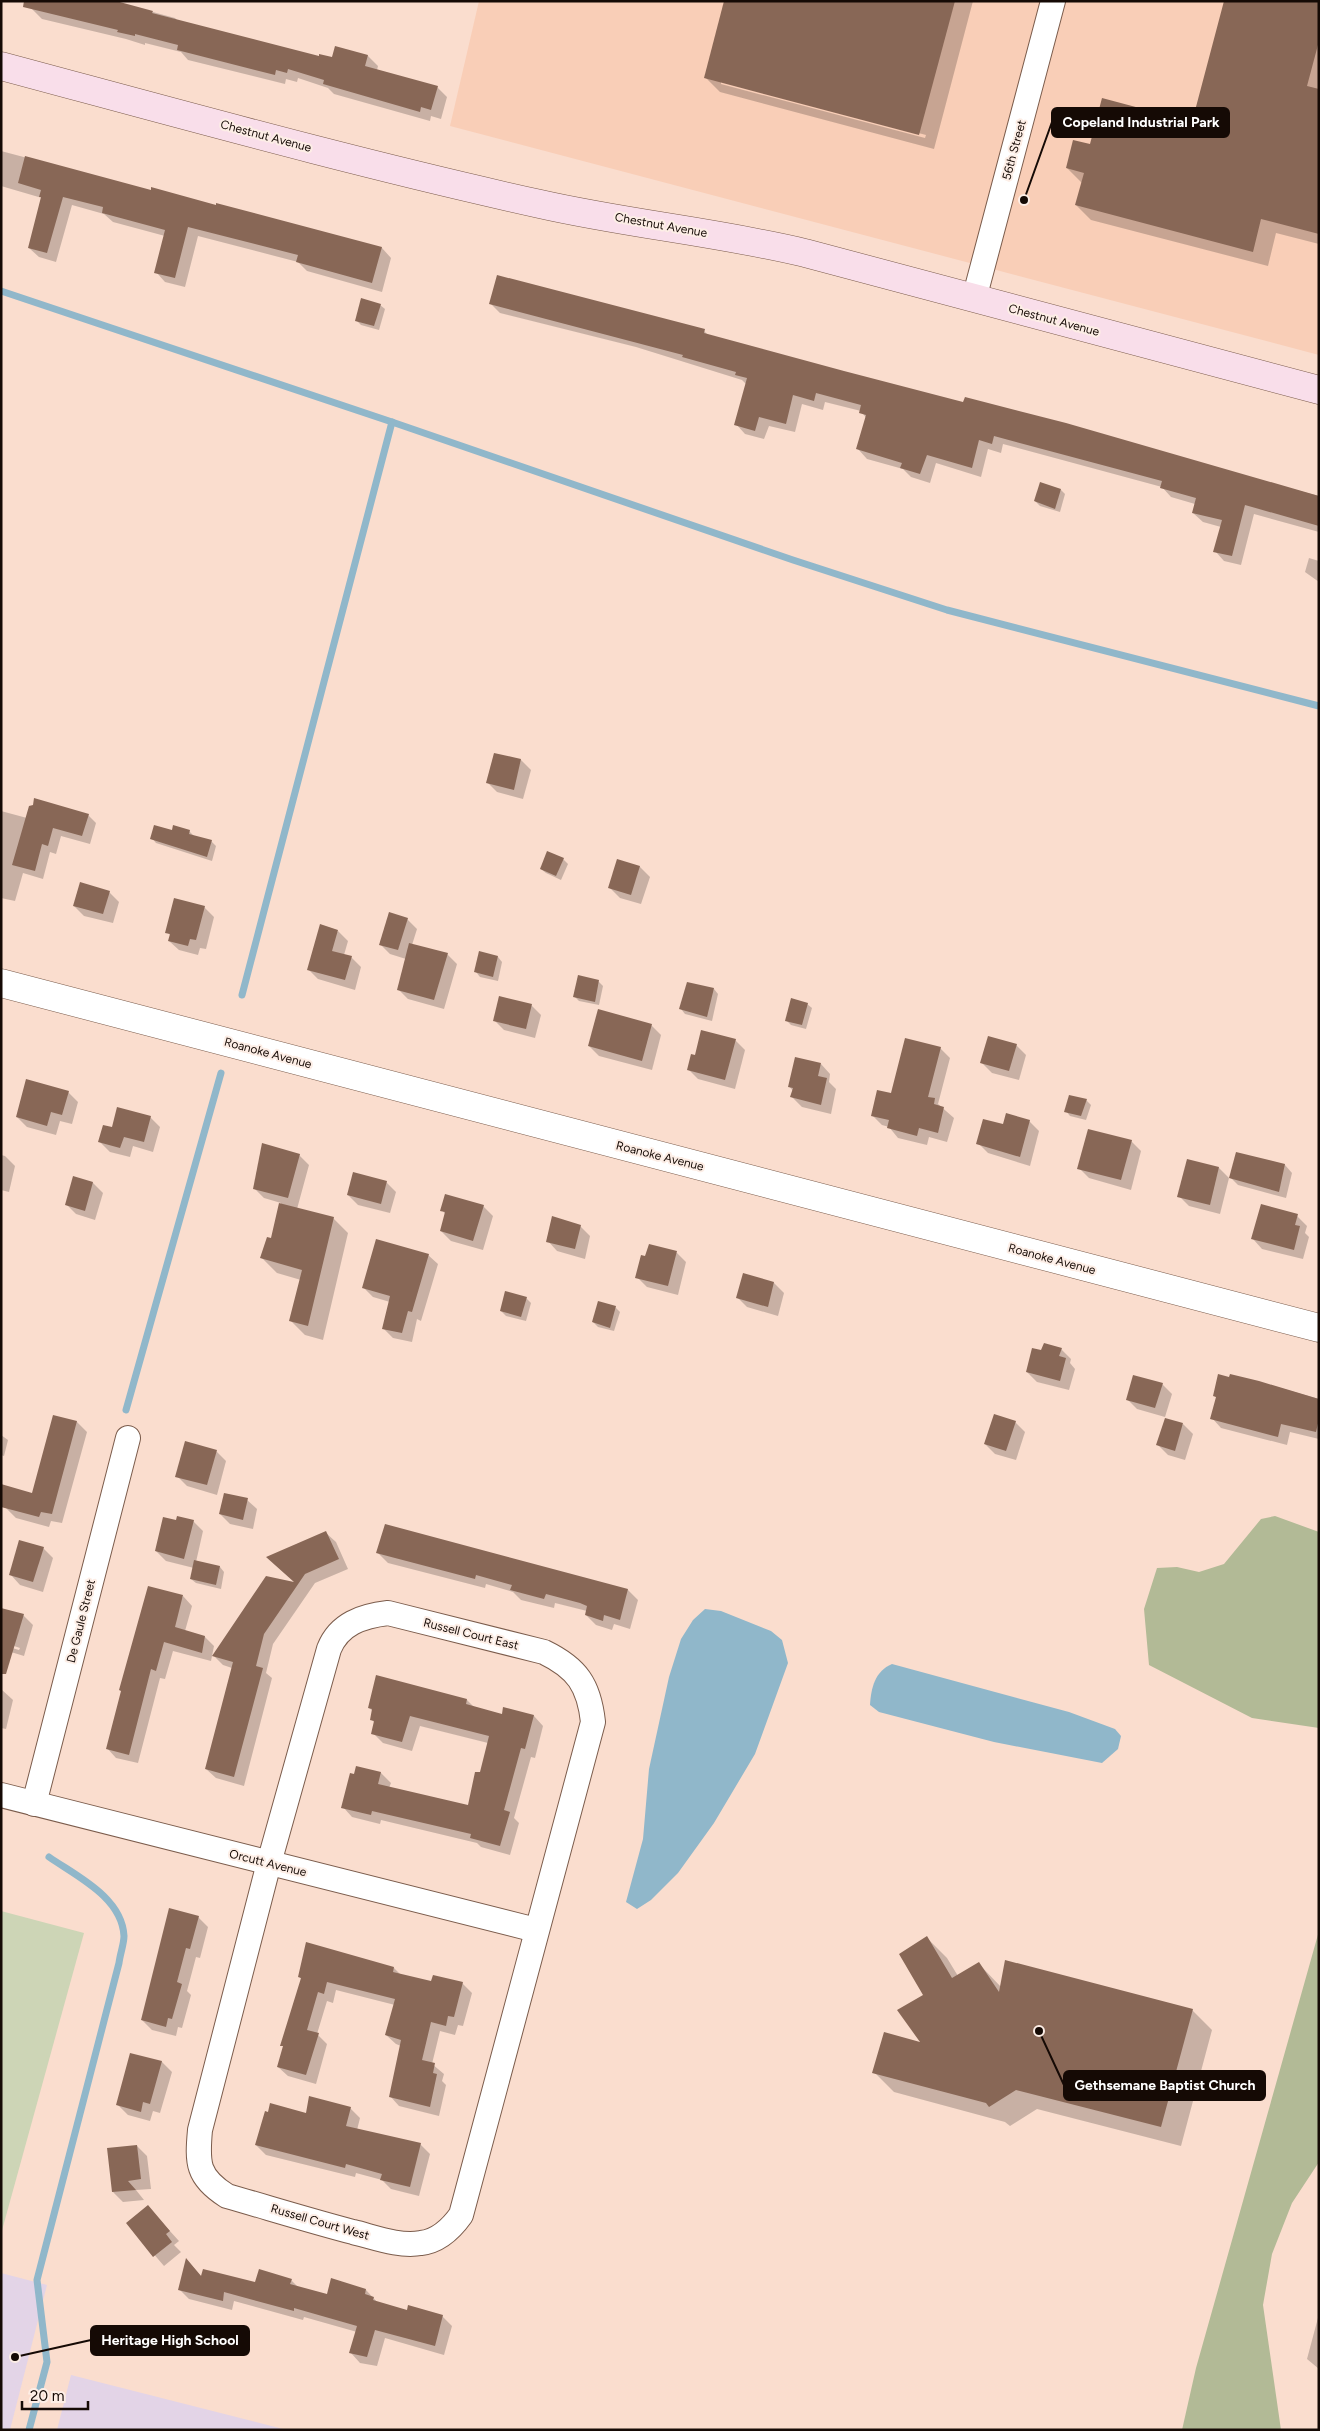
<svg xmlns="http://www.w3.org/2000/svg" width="1320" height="2431" font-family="Figtree,sans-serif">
<rect width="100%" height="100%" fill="#faddce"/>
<polygon fill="#f9ceb7" points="479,1 1319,1 1319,355 450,126"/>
<g fill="#e3d4e7">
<polygon points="1,2273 47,2285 10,2430 1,2430"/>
<polygon points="71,2375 287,2430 57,2430"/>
</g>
<polygon fill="#cdd5b6" points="1,1911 84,1933 1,2234"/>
<g fill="#b2ba96">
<polygon points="1275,1516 1319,1532 1319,1728 1252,1718 1149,1665 1144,1609 1157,1568 1177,1567 1199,1572 1224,1564 1261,1519"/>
<polygon points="1319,1931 1319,2162 1292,2203 1272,2254 1263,2305 1281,2430 1182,2430 1196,2368"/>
</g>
<g fill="#90b7ca">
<polygon points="705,1609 721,1611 771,1631 782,1640 788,1663 755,1754 714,1823 678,1873 651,1900 637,1909 626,1902 643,1839 649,1769 669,1677 681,1639 693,1620"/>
<path d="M892,1664L1069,1712L1115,1729L1121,1736L1118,1749L1102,1763L994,1742L879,1712L870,1705C871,1688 875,1671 892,1664Z"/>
</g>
<g fill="#0003" fill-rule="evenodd">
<polygon points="112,1 175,18 178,21 319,58 332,58 336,48 368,56 378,66 377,70 437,87 447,97 441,119 431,116 430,121 334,94 328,88 298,78 297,82 286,79 285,84 188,60 181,52 145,43 145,45 126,39 42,19 32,9"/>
<path d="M725,1H973L934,149L720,92L705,77ZM721,81L926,135L925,138L721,84Z"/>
<polygon points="1319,1 1319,244 1276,233 1268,266 1091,220 1076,205 1082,183 1067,168 1091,146 1193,123"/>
<polygon points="1,151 152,191 217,206 217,204 382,248 391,258 382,292 307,271 298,262 198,236 185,287 165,282 156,272 165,236 113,222 104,214 72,205 56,262 39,257 29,248 42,198 1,186"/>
<polygon points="491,304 704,331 708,335 844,372 1319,496 1319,532 1254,514 1241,565 1224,561 1215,551 1221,527 1203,522 1193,513 1195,504 1171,497 1162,487 1003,444 1001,453 988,449 981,477 936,463 930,483 911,477 903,469 867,459 858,449 867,419 861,411 825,402 823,410 802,404 795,432 769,426 764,439 745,434 736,424 746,384 742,380 636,347 500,313"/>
<polygon points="380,305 385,309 379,330 361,325 356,320"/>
<polygon points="1061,490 1065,494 1060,512 1040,506 1035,501"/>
<polygon points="1309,558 1319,561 1319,582 1305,572"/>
<polygon points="495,754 521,760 531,770 523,799 497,792 487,782"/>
<polygon points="34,806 88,815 96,823 90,844 61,836 56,854 50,852 43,879 23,873 15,901 1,898 1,811 27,818"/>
<polygon points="189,831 194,836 211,841 216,846 212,861 156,843 152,838"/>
<polygon points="563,859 568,864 561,880 546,873 541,869"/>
<polygon points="618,860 640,867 650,877 641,904 620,898 610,888"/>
<polygon points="109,892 119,902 113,923 84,916 74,906"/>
<polygon points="204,907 214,917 206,949 200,948 198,955 179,950 169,941 171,936 167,932"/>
<polygon points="407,919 417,929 412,945 447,954 457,964 444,1009 408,999 398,989 406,959 390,954 380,944"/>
<polygon points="338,931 348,941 344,955 351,957 361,967 355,990 318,979 308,969"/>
<polygon points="480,953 498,957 502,962 498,981 480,977 476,972"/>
<polygon points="598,981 603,986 599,1005 579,1001 575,997"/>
<polygon points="714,989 718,994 712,1021 685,1014 681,1009"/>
<polygon points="807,1004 812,1008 806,1029 791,1025 786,1020"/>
<polygon points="531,1005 541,1015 535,1038 504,1030 494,1020"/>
<polygon points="651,1025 661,1035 652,1070 599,1056 589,1046"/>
<polygon points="735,1040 745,1050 735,1089 698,1079 688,1069 696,1056"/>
<polygon points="1016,1045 1026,1055 1019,1080 992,1073 982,1063"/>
<polygon points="940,1048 950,1058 938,1104 954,1118 947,1142 929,1137 927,1145 898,1138 889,1127 882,1125 872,1115"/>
<polygon points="821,1064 830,1074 829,1082 836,1089 831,1114 802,1107 792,1097 793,1091 789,1086"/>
<polygon points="68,1092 78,1102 72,1124 60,1121 56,1135 27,1127 17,1117"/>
<polygon points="1086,1100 1091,1105 1086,1120 1070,1116 1066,1111"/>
<polygon points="150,1117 160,1127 153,1152 133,1146 130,1157 110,1152 100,1142"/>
<polygon points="1029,1121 1039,1131 1030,1166 988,1153 978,1143 1004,1126"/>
<polygon points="1131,1141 1141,1151 1131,1190 1089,1178 1079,1168"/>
<polygon points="263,1145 299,1155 309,1165 297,1209 333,1218 348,1233 323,1340 305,1335 290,1320 301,1280 277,1273 262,1258 271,1240 281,1203 264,1198 254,1188"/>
<polygon points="1,1155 5,1156 15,1166 9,1192 1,1190"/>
<polygon points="1188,1160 1219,1168 1229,1178 1220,1214 1189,1206 1179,1196"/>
<polygon points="1285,1165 1292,1173 1286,1198 1238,1185 1230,1177"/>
<polygon points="74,1178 93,1183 103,1193 95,1220 76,1214 66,1204"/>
<polygon points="386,1182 396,1192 390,1213 358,1205 348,1195"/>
<polygon points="483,1206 493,1216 483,1250 451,1241 441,1231 446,1215 442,1210"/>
<polygon points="1297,1216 1307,1226 1305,1233 1309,1237 1303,1259 1262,1249 1253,1239"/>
<polygon points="580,1226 590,1236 585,1259 557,1251 548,1241"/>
<polygon points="650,1245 677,1253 686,1262 678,1295 647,1287 637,1277 646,1258"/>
<polygon points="428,1255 438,1264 421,1321 417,1319 412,1342 393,1338 384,1329 390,1302 373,1297 363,1287"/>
<polygon points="744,1275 774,1283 784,1293 778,1316 747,1307 737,1297"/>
<polygon points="526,1298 531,1303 526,1321 506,1316 501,1311"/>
<polygon points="615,1307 620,1312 614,1331 598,1327 593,1322"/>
<polygon points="1061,1349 1071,1359 1070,1363 1075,1369 1069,1390 1037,1382 1027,1372 1042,1352"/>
<polygon points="1230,1378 1259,1382 1319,1399 1319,1439 1290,1432 1287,1445 1221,1428 1212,1418 1217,1398 1214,1395"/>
<polygon points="1162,1384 1172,1394 1165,1417 1137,1409 1127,1399"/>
<polygon points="54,1416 77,1422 87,1432 62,1523 51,1521 49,1527 16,1518 6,1508 33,1494"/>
<polygon points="1015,1422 1025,1432 1016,1460 995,1454 985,1444"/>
<polygon points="1183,1424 1193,1434 1185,1460 1168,1455 1158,1445"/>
<polygon points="1,1435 8,1440 4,1456 1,1455"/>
<polygon points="216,1451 226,1461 217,1495 187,1486 177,1476"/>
<polygon points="247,1500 257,1509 253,1529 230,1524 220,1514"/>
<polygon points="193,1521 203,1531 196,1562 220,1567 224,1572 221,1589 196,1583 191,1579 194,1568 166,1561 156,1551 177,1522"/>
<polygon points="326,1533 336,1542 348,1569 315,1583 273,1644 266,1673 272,1678 244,1786 216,1778 206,1769 232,1668 223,1665 214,1656 297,1584"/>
<polygon points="43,1548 53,1558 43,1592 20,1585 11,1575"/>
<polygon points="378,1553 628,1590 638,1600 630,1629 614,1624 612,1630 596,1625 586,1615 587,1611 555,1603 554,1608 521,1600 513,1592 486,1584 485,1588 388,1563"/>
<polygon points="183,1596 192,1606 185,1631 205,1637 214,1646 211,1661 173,1651 165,1679 160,1678 138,1763 116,1758 107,1748"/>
<path d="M1,1609L23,1615L33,1625L24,1656L1,1649ZM2,1642L20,1648L19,1650L2,1645Z"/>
<polygon points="377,1676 467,1700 474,1707 503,1715 534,1716 543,1726 535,1758 531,1757 514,1818 519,1823 510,1855 481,1847 477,1843 381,1820 380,1824 352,1817 343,1807 357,1767 381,1773 391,1783 389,1788 469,1807 481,1774 488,1743 420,1726 412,1751 383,1743 373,1733 375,1723 371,1719 373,1711 369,1708"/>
<polygon points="1,1689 13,1700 6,1729 1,1728"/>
<polygon points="198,1917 208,1927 200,1958 196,1957 187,1991 191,1995 182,2028 178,2027 176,2036 152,2030 142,2020"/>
<polygon points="927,1938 947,1958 958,1976 979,1964 1001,1987 1192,2010 1212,2030 1181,2146 1037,2109 1010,2126 1005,2122 894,2092 874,2072 923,2044"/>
<polygon points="394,1968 401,1975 432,1982 462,1983 472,1993 463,2026 458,2025 455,2035 440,2031 432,2064 444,2074 442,2081 446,2085 439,2116 399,2106 390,2096 401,2046 396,2044 386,2035 395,2005 336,1990 333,2003 327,2001 317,2034 327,2044 316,2084 288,2076 278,2067 284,2047 282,2045 302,1980 299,1976"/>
<polygon points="131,2054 162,2062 172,2072 160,2113 153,2111 150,2121 128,2115 118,2105"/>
<polygon points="350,2108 360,2118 357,2130 420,2144 430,2154 419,2196 391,2189 382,2180 356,2173 355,2177 266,2155 256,2145 307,2115"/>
<polygon points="137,2146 147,2156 151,2189 136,2190 144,2200 123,2202 113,2192 109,2149"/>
<polygon points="148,2207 179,2241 174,2245 181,2252 164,2266 128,2224"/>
<polygon points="187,2260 202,2277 256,2283 291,2280 299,2288 328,2296 366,2290 378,2303 408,2312 442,2316 452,2326 444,2355 385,2338 377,2366 360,2363 351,2353 357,2332 304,2317 303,2320 234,2301 232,2310 189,2299 179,2289"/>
<polygon points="1319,2314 1319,2369 1307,2359"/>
</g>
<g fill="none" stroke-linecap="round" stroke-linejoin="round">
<g stroke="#90b7ca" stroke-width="7">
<polyline points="1,291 392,422 793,560 947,610 1319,706"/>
<polyline points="242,995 392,422"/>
<polyline points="126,1410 221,1073"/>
<path d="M29,2430L47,2362L37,2280L119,1963C120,1954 124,1944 124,1936C122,1897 76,1876 49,1857"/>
</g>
</g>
<g fill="#886756">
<polygon points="24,1 116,1 153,11 152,13 319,56 319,54 332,57 335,46 368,55 365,66 438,86 431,110 421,107 420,112 323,84 324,80 288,69 287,73 276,70 275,75 177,50 178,45 135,34 135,36 117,32 118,30 23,7"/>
<polygon points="724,1 955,1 919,135 704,78"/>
<polygon points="1224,1 1319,1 1319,41 1307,86 1319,89 1319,234 1261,219 1253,252 1075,205 1084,173 1066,168 1073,140 1090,144 1102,98 1192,122"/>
<polygon points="25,156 151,190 151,187 216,205 216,203 382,247 372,283 296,262 298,255 188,227 175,278 154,273 165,230 102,213 103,207 63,197 47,253 28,248 41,197 39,197 41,190 18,183"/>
<polygon points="497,275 705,329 704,333 844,371 963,402 965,397 1066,423 1319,496 1319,526 1245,505 1232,556 1213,552 1222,520 1192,513 1196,498 1160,488 1162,481 994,436 992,444 979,440 972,468 927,455 920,474 900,468 902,463 856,449 866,415 859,413 861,405 816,393 814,401 793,395 786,424 759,417 755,431 734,425 747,378 735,375 736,372 682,357 683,355 489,304"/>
<polygon points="361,298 381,304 374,326 355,321"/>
<polygon points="1040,482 1061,489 1055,509 1034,501"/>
<polygon points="494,753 521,759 514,790 486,783"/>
<polygon points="34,798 89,814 82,836 53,828 48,846 42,844 35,871 12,865 29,806 33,805"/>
<polygon points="154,825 172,830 173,825 190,830 189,834 212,840 207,857 150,839"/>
<polygon points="547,851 564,858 556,876 540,869"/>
<polygon points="617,859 640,866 631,895 608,888"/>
<polygon points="80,882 110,891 103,914 73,906"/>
<polygon points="174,898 205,906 196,940 190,939 188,946 168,941 170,934 165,933"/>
<polygon points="389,912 408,918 398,950 379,945"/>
<polygon points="320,924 338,930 332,951 352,956 345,980 307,970"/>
<polygon points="409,943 448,953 434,1000 397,990"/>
<polygon points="479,951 498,956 493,977 474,972"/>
<polygon points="578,975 599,980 595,1002 573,997"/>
<polygon points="687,982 714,988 707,1017 679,1009"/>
<polygon points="499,996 532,1004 526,1029 493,1021"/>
<polygon points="791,998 808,1003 802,1025 785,1021"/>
<polygon points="598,1009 652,1024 642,1061 588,1046"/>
<polygon points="701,1030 736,1039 725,1080 687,1070 691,1054 695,1055"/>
<polygon points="988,1036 1017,1044 1009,1071 980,1063"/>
<polygon points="905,1038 941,1047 928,1097 935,1098 934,1104 944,1107 938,1133 919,1128 917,1136 887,1128 889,1120 871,1116 877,1090 891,1093"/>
<polygon points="795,1057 821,1063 818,1076 827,1078 821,1105 790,1097 793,1088 788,1087"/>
<polygon points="26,1079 69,1091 62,1115 51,1112 47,1126 16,1117"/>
<polygon points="1069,1095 1087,1099 1081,1116 1064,1112"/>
<polygon points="117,1107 151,1116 144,1142 124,1137 120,1148 98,1142 103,1125 112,1127"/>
<polygon points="1006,1113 1030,1120 1020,1157 976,1144 983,1119 1003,1124"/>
<polygon points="1088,1129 1132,1140 1121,1180 1077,1169"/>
<polygon points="262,1143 300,1154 288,1198 253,1189"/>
<polygon points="1236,1152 1285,1164 1279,1192 1229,1178"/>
<polygon points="1187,1159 1219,1167 1210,1205 1177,1197"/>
<polygon points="353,1172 387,1181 381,1204 347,1195"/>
<polygon points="73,1176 93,1182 85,1211 65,1205"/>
<polygon points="445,1194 484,1205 473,1241 440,1231 445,1212 440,1211"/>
<polygon points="279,1203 334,1217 308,1326 289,1321 302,1270 260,1258 267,1237 271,1238"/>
<polygon points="1261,1204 1298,1214 1295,1225 1300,1226 1294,1250 1251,1239"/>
<polygon points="552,1216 581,1225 575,1249 546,1242"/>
<polygon points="376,1239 429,1254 412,1312 408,1311 402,1333 382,1329 390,1296 362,1288"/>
<polygon points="649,1244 677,1251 668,1286 635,1278 641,1255 645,1256"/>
<polygon points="743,1273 774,1282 768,1307 736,1298"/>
<polygon points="505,1291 527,1297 521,1317 500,1311"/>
<polygon points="598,1301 616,1306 610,1328 592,1322"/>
<polygon points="1044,1343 1062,1348 1059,1356 1066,1358 1060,1381 1026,1372 1032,1348 1041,1350"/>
<polygon points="1218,1374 1229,1377 1230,1374 1259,1381 1319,1399 1319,1419 1316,1432 1281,1424 1278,1437 1210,1419 1216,1397 1213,1396"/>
<polygon points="1133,1375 1163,1383 1155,1408 1126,1400"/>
<polygon points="994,1414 1016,1421 1006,1451 984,1444"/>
<polygon points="53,1415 77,1421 52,1514 41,1512 39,1517 1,1507 1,1484 32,1493"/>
<polygon points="1165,1418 1183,1423 1175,1451 1156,1445"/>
<polygon points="185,1441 217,1450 207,1485 175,1477"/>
<polygon points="224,1493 248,1498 243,1520 219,1514"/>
<polygon points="177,1516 194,1520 184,1559 155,1551 163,1517 176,1520"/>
<polygon points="385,1524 628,1589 620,1620 604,1615 603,1621 585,1615 587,1606 580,1603 546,1594 544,1599 510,1590 512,1585 476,1575 475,1579 376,1553"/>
<polygon points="326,1531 339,1559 305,1574 264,1634 256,1666 263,1668 234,1777 205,1769 233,1662 212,1656 266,1576 294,1582 266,1557"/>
<polygon points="19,1540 44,1547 33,1582 9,1575"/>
<polygon points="194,1560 220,1566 216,1585 190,1579"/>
<polygon points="148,1586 183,1595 175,1627 205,1636 202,1653 164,1642 156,1671 151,1669 129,1755 106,1749 121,1691 119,1690"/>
<polygon points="1,1608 24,1614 6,1674 1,1674"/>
<polygon points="376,1675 467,1699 466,1704 502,1714 503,1707 534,1715 525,1749 521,1748 504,1810 510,1812 500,1846 470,1838 471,1834 372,1811 371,1815 341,1808 350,1773 354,1774 356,1766 381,1772 378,1784 468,1805 475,1772 480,1772 489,1736 410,1716 402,1742 371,1734 374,1721 370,1720 372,1709 368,1708"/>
<polygon points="169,1908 199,1916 190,1949 186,1948 177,1982 182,1984 172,2019 168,2018 166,2027 141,2020"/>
<polygon points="927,1936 952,1978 979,1962 999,1992 1005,1960 1193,2009 1161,2127 1016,2090 989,2107 986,2103 872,2073 884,2032 920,2042 897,2010 923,1995 899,1954"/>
<polygon points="306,1942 394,1967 393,1972 431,1981 433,1975 463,1982 454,2017 448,2016 446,2026 431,2022 422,2060 435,2063 433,2073 437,2074 430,2107 389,2097 401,2040 385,2035 395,1999 327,1982 324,1994 318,1992 307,2030 319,2033 306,2075 277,2067 283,2046 280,2046 301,1978 298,1977"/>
<polygon points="130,2053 162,2061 150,2104 143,2102 141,2112 116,2105"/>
<polygon points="309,2096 351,2107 346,2126 421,2143 410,2187 380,2180 382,2174 346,2164 345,2168 255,2145 265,2111 268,2112 270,2103 306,2113"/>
<polygon points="137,2145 141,2179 128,2181 136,2190 112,2192 107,2148"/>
<polygon points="148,2205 170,2231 166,2234 172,2242 153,2257 126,2223"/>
<polygon points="186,2258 201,2276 203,2269 255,2282 259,2269 292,2279 290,2284 327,2294 331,2278 366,2289 365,2294 374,2297 373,2300 407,2310 408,2305 443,2315 435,2346 375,2330 367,2357 349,2353 357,2326 294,2308 294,2311 224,2292 223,2301 178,2290"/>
</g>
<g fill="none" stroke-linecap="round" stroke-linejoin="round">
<defs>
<g id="minor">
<polyline points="974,299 1053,1"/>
<path d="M388,1613L544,1652C577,1668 589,1685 593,1722L461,2215C451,2229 439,2241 421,2243C399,2247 374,2237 353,2232C311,2221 269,2208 227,2196C197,2177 197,2163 200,2130L269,1863L329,1649C339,1624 362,1616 388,1613Z"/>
<polyline points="1,1795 536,1930"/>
<polyline points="34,1804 128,1438"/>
</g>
<polyline id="tertiary" points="1,983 1319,1328"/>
<path id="secondary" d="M1,66C180,114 359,164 540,204C628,224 718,232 805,253L1319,390"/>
</defs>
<use href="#minor" stroke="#7b5c4c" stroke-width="26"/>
<use href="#tertiary" stroke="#7b5c4c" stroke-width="29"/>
<use href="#secondary" stroke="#7b5c4c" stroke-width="29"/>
<use href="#minor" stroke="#fff" stroke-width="24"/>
<use href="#tertiary" stroke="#fff" stroke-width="28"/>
<use href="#secondary" stroke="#f9deea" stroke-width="28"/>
</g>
<g text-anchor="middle" stroke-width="4" stroke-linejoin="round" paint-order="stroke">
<g font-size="12" fill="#150a05" stroke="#fdeee6">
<text transform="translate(266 136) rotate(15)" y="4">Chestnut Avenue</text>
<text transform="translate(1014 150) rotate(-75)" y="4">56th Street</text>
<text transform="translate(661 225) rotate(10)" y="4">Chestnut Avenue</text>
<text transform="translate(1054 320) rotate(15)" y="4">Chestnut Avenue</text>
<text transform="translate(268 1053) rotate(15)" y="4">Roanoke Avenue</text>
<text transform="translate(660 1156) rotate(14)" y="4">Roanoke Avenue</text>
<text transform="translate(1052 1259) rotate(15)" y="4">Roanoke Avenue</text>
<text transform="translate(81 1621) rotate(-76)" y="4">De Gaule Street</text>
<text transform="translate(471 1634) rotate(14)" y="4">Russell Court East</text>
<text transform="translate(268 1863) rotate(14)" y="4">Orcutt Avenue</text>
<text transform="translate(320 2222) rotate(16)" y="4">Russell Court West</text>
</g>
</g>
<path fill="none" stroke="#150a05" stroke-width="2" d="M1024 200L1052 122M1039 2031L1064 2085M15 2357L91 2340"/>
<g fill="#150a05" stroke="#fdeee6" stroke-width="2">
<circle cx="1024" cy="200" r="5"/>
<circle cx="1039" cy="2031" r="5"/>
<circle cx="15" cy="2357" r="5"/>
</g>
<g fill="#150a05" stroke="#150a05" stroke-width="2">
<rect x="1052" y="108" width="177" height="29" rx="5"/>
<rect x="1064" y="2071" width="201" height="29" rx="5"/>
<rect x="91" y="2326" width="158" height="29" rx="5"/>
</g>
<g font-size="14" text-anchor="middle" font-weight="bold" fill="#fff">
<text x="1141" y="127">Copeland Industrial Park</text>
<text x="1165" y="2090">Gethsemane Baptist Church</text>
<text x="170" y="2345">Heritage High School</text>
</g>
<rect width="1320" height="2431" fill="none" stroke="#150a05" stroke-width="5"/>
<path d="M22 2401v8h66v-8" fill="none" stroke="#150a05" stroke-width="2.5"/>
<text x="30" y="2401" font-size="15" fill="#150a05" stroke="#fdeee6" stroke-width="4" paint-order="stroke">20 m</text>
</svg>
